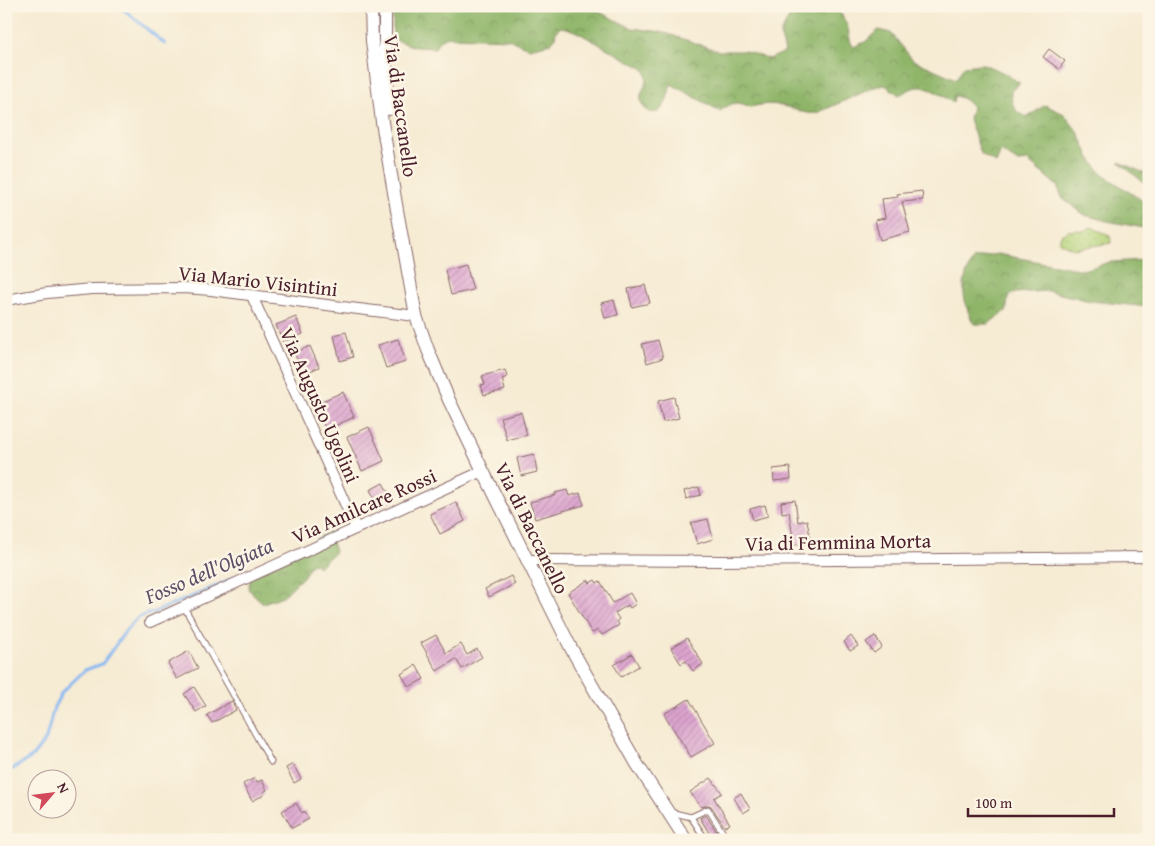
<svg xmlns="http://www.w3.org/2000/svg" width="1155" height="846" font-family="'Gentium Book Plus',serif">
<defs>
<pattern id="grass-dots" width="8" height="8" patternUnits="userSpaceOnUse" patternTransform="scale(1.25)"><rect width="8" height="8" fill="#b4d379"/><path d="M2 2h.1M6 6h.1" fill="none" stroke="#9cb569" stroke-width="1.8" stroke-linecap="round"/></pattern>
<pattern id="forest-crowns" width="20" height="18" patternUnits="userSpaceOnUse" patternTransform="scale(1.25)"><rect width="20" height="18" fill="#8fb569"/><path d="M2 6a3 3 0 1 1 6 0M12 15a3 3 0 1 1 6 0" fill="none" stroke="#779357"/></pattern>
<pattern id="building-hatch" width="6" height="6" patternUnits="userSpaceOnUse" patternTransform="scale(1.25)"><rect width="6" height="6" fill="#dda5d0"/><path d="M-1 1l2-2M0 6l6-6M5 7l2-2" fill="none" stroke="#b586a9"/></pattern>
</defs>
<rect width="100%" height="100%" fill="#fcf5e5"/>
<filter id="ink" filterUnits="userSpaceOnUse"><feTurbulence type="fractalNoise" baseFrequency=".02" numOctaves="2"/><feDisplacementMap in="SourceGraphic" scale="10" xChannelSelector="R" yChannelSelector="G"/><feConvolveMatrix kernelMatrix="1 2 1 2 8 2 1 2 1" color-interpolation-filters="sRGB"/></filter>
<filter id="wash" filterUnits="userSpaceOnUse"><feTurbulence type="fractalNoise" baseFrequency=".0096" numOctaves="4" result="noise"/><feDisplacementMap in="SourceGraphic" scale="20" xChannelSelector="R" yChannelSelector="G"/><feGaussianBlur stdDeviation="1.12" result="paint"/><feColorMatrix in="noise" values="0 0 0 0 0 0 0 0 0 0 0 0 0 0 0 0 0 1.4 0 .05"/><feComposite in="paint" operator="in"/></filter>
<g filter="url(#wash)">
<rect width="100%" height="100%" fill="#f6ebd3"/>
<polygon fill="url(#grass-dots)" stroke="#7f7952" points="1092,227 1097,230 1110,235 1111,243 1074,249 1059,242 1061,235 1068,231 1076,230 1083,231"/>
<g fill="url(#forest-crowns)" stroke="#6c6a4a">
<path d="M393,6H437L441,7L445,6H587L632,28L662,32L719,51H745L769,59L785,52L780,34L790,16L808,6L832,7L842,15L848,28L850,40L853,47L865,42L878,30L891,33L913,60L956,79L964,66L983,64L1002,72L1020,83L1011,91C1012,105 1013,112 1028,117L1045,105L1064,114L1078,132L1090,158L1102,174L1149,205V229L1107,221L1085,215L1063,199L1057,186L1028,161L1018,162L1001,151L996,163L981,154L969,119L972,107C968,101 962,97 954,96L953,103C947,97 927,86 918,87C912,87 904,93 899,95L885,85L875,87L817,113C801,115 793,107 778,105C769,103 759,105 750,107C736,100 732,103 720,111L671,84C668,93 667,108 657,112C647,115 639,104 641,95C642,90 646,85 647,80C647,76 646,72 644,69L577,32L567,28L561,27L556,31L555,38L551,43L529,48L521,45L509,39L452,37L449,36C442,38 438,40 435,48L415,47L393,39Z"/>
<polygon points="1119,162 1149,175 1149,187"/>
<path d="M997,254L1083,270L1110,262L1145,260L1149,261V307L1090,301L1048,291L1013,293C1007,297 1007,303 1007,310L988,324H974C962,302 959,281 974,259Z"/>
<polygon points="329,531 335,552 318,567 316,564 312,563 303,577 283,596 263,603 248,589 252,573 265,564 288,558"/>
</g>
<g fill="none" stroke-linecap="round" stroke-linejoin="round">
<g stroke="#85b7f2" stroke-width="3">
<polyline points="118,6 123,9 165,44"/>
<polyline points="6,773 32,757 46,739 54,707 62,692 85,670 102,664 127,629 139,617 157,611 198,594 348,527"/>
</g>
</g>
<g id="blocks">
<g fill="url(#building-hatch)">
<polygon points="1049,49 1065,61 1059,69 1043,57"/>
<polygon points="922,191 923,200 902,202 910,232 880,240 875,220 885,218 882,199 898,197 897,194"/>
<polygon points="466,264 473,290 451,295 445,270"/>
<polygon points="645,285 650,303 632,307 628,289"/>
<polygon points="614,300 618,315 605,318 601,303"/>
<polygon points="296,317 303,334 283,342 276,325"/>
<polygon points="346,332 353,357 340,361 334,335"/>
<polygon points="398,339 406,362 386,368 378,345"/>
<polygon points="658,340 663,358 647,363 642,344"/>
<polygon points="310,346 319,367 304,374 294,353"/>
<polygon points="505,370 507,377 502,379 505,390 484,395 481,385 485,384 482,376"/>
<polygon points="343,392 354,417 326,430 315,404"/>
<polygon points="674,397 679,418 663,422 658,401"/>
<polygon points="521,412 527,435 507,440 500,417"/>
<polygon points="369,427 384,461 362,471 347,437"/>
<polygon points="534,454 537,472 521,476 517,458"/>
<polygon points="790,467 791,479 774,481 773,469"/>
<polygon points="383,483 393,501 380,508 370,490"/>
<polygon points="699,487 701,495 686,499 684,491"/>
<polygon points="567,490 569,496 580,493 584,505 535,519 530,502 555,495 555,493"/>
<polygon points="795,500 798,522 807,520 811,543 794,545 789,512 782,513 781,502"/>
<polygon points="456,502 465,521 440,534 430,514"/>
<polygon points="765,505 768,516 753,520 750,509"/>
<polygon points="708,519 713,539 697,544 691,523"/>
<polygon points="511,576 515,584 489,597 485,589"/>
<polygon points="588,580 590,583 595,580 597,583 600,581 613,603 630,593 636,604 630,608 628,605 615,613 619,619 617,621 619,625 602,635 598,630 592,633 568,593"/>
<polygon points="436,635 446,653 461,644 467,655 477,649 482,657 462,669 456,659 437,671 421,643"/>
<polygon points="851,636 858,646 850,651 844,642"/>
<polygon points="875,636 882,647 874,653 866,642"/>
<polygon points="687,638 703,664 693,671 686,661 681,664 671,648"/>
<polygon points="189,651 198,668 177,679 168,663"/>
<polygon points="632,654 639,666 621,677 614,665"/>
<polygon points="416,665 424,679 409,687 401,674"/>
<polygon points="194,687 206,706 196,712 184,694"/>
<polygon points="689,699 715,743 691,757 664,714"/>
<polygon points="232,701 236,710 212,723 207,715"/>
<polygon points="293,764 301,779 294,783 286,768"/>
<polygon points="255,778 257,782 262,780 267,790 263,792 264,795 252,801 243,784"/>
<polygon points="711,778 722,793 714,798 730,824 725,827 711,806 708,805 701,807 690,792"/>
<polygon points="741,793 750,809 743,813 734,798"/>
<polygon points="296,803 302,813 304,811 309,819 292,828 282,811"/>
<polygon points="706,815 717,832 711,836 700,818"/>
</g>
</g>
</g>
<g filter="url(#ink)">
<use href="#blocks" fill-opacity="0" stroke="#866666" stroke-width="1"/>
<g fill="none" stroke-linecap="round" stroke-linejoin="round">
<defs>
<g id="service">
<polyline points="184,607 271,762"/>
<polyline points="670,812 691,817 708,809 725,836 723,840"/>
<polyline points="691,817 706,840"/>
</g>
<g id="minor">
<polyline points="252,296 356,528"/>
<polyline points="6,300 47,293 70,291 92,289 184,288 211,290 350,308 416,316"/>
<polyline points="527,560 723,561 1149,557"/>
<polyline points="150,622 483,471"/>
</g>
<g id="tertiary">
<polyline points="371,6 372,41 382,122 397,210 416,316 428,350 449,400 483,471 571,648 593,687 637,764 686,840"/>
<polyline points="385,6 385,50 389,109"/>
</g>
</defs>
<use href="#service" stroke="#866666" stroke-width="7"/>
<use href="#minor" stroke="#866666" stroke-width="12"/>
<use href="#tertiary" stroke="#866666" stroke-width="14"/>
<use href="#service" stroke="#fff" stroke-width="5"/>
<use href="#minor" stroke="#fff" stroke-width="10"/>
<use href="#tertiary" stroke="#fff" stroke-width="12"/>
</g>
</g>
<g text-anchor="middle" stroke-width="5" stroke-linejoin="round" paint-order="stroke">
<g font-size="20" fill="#4a1f2b" stroke="#fcf5e5">
<text transform="translate(401 106) rotate(82)" y="7">Via di Baccanello</text>
<text transform="translate(258 281) rotate(6)" y="7">Via Mario Visintini</text>
<text transform="translate(320 405) rotate(66)" y="7">Via Augusto Ugolini</text>
<text transform="translate(364 506) rotate(-24)" y="7">Via Amilcare Rossi</text>
<text transform="translate(532 528) rotate(64)" y="7">Via di Baccanello</text>
<text transform="translate(838 542) rotate(-1)" y="7">Via di Femmina Morta</text>
</g>
<g font-size="21" font-style="italic" fill="#5c4d67" stroke="#fcf5e5">
<text transform="translate(209 571) rotate(-23)" y="7">Fosso dell'Olgiata</text>
</g>
</g>
<rect width="1155" height="846" fill="none" stroke="#fcf5e5" stroke-width="25"/>
<g transform="translate(52 794) rotate(62)"><circle r="24" fill="#fcf5e5" stroke="#b59f9b"/>
<path d="M0-4L9 19L0 12L-9 19Z" fill="#d1495b"/>
<text y="-8" font-size="14" font-weight="bold" text-anchor="middle" fill="#4a1f2b">N</text>
</g>
<path d="M968 808v8h146v-8" fill="none" stroke="#4a1f2b" stroke-width="2.5"/>
<text x="975" y="808" font-size="15" fill="#4a1f2b" stroke="#fcf5e5" stroke-width="4" paint-order="stroke">100 m</text>
</svg>
